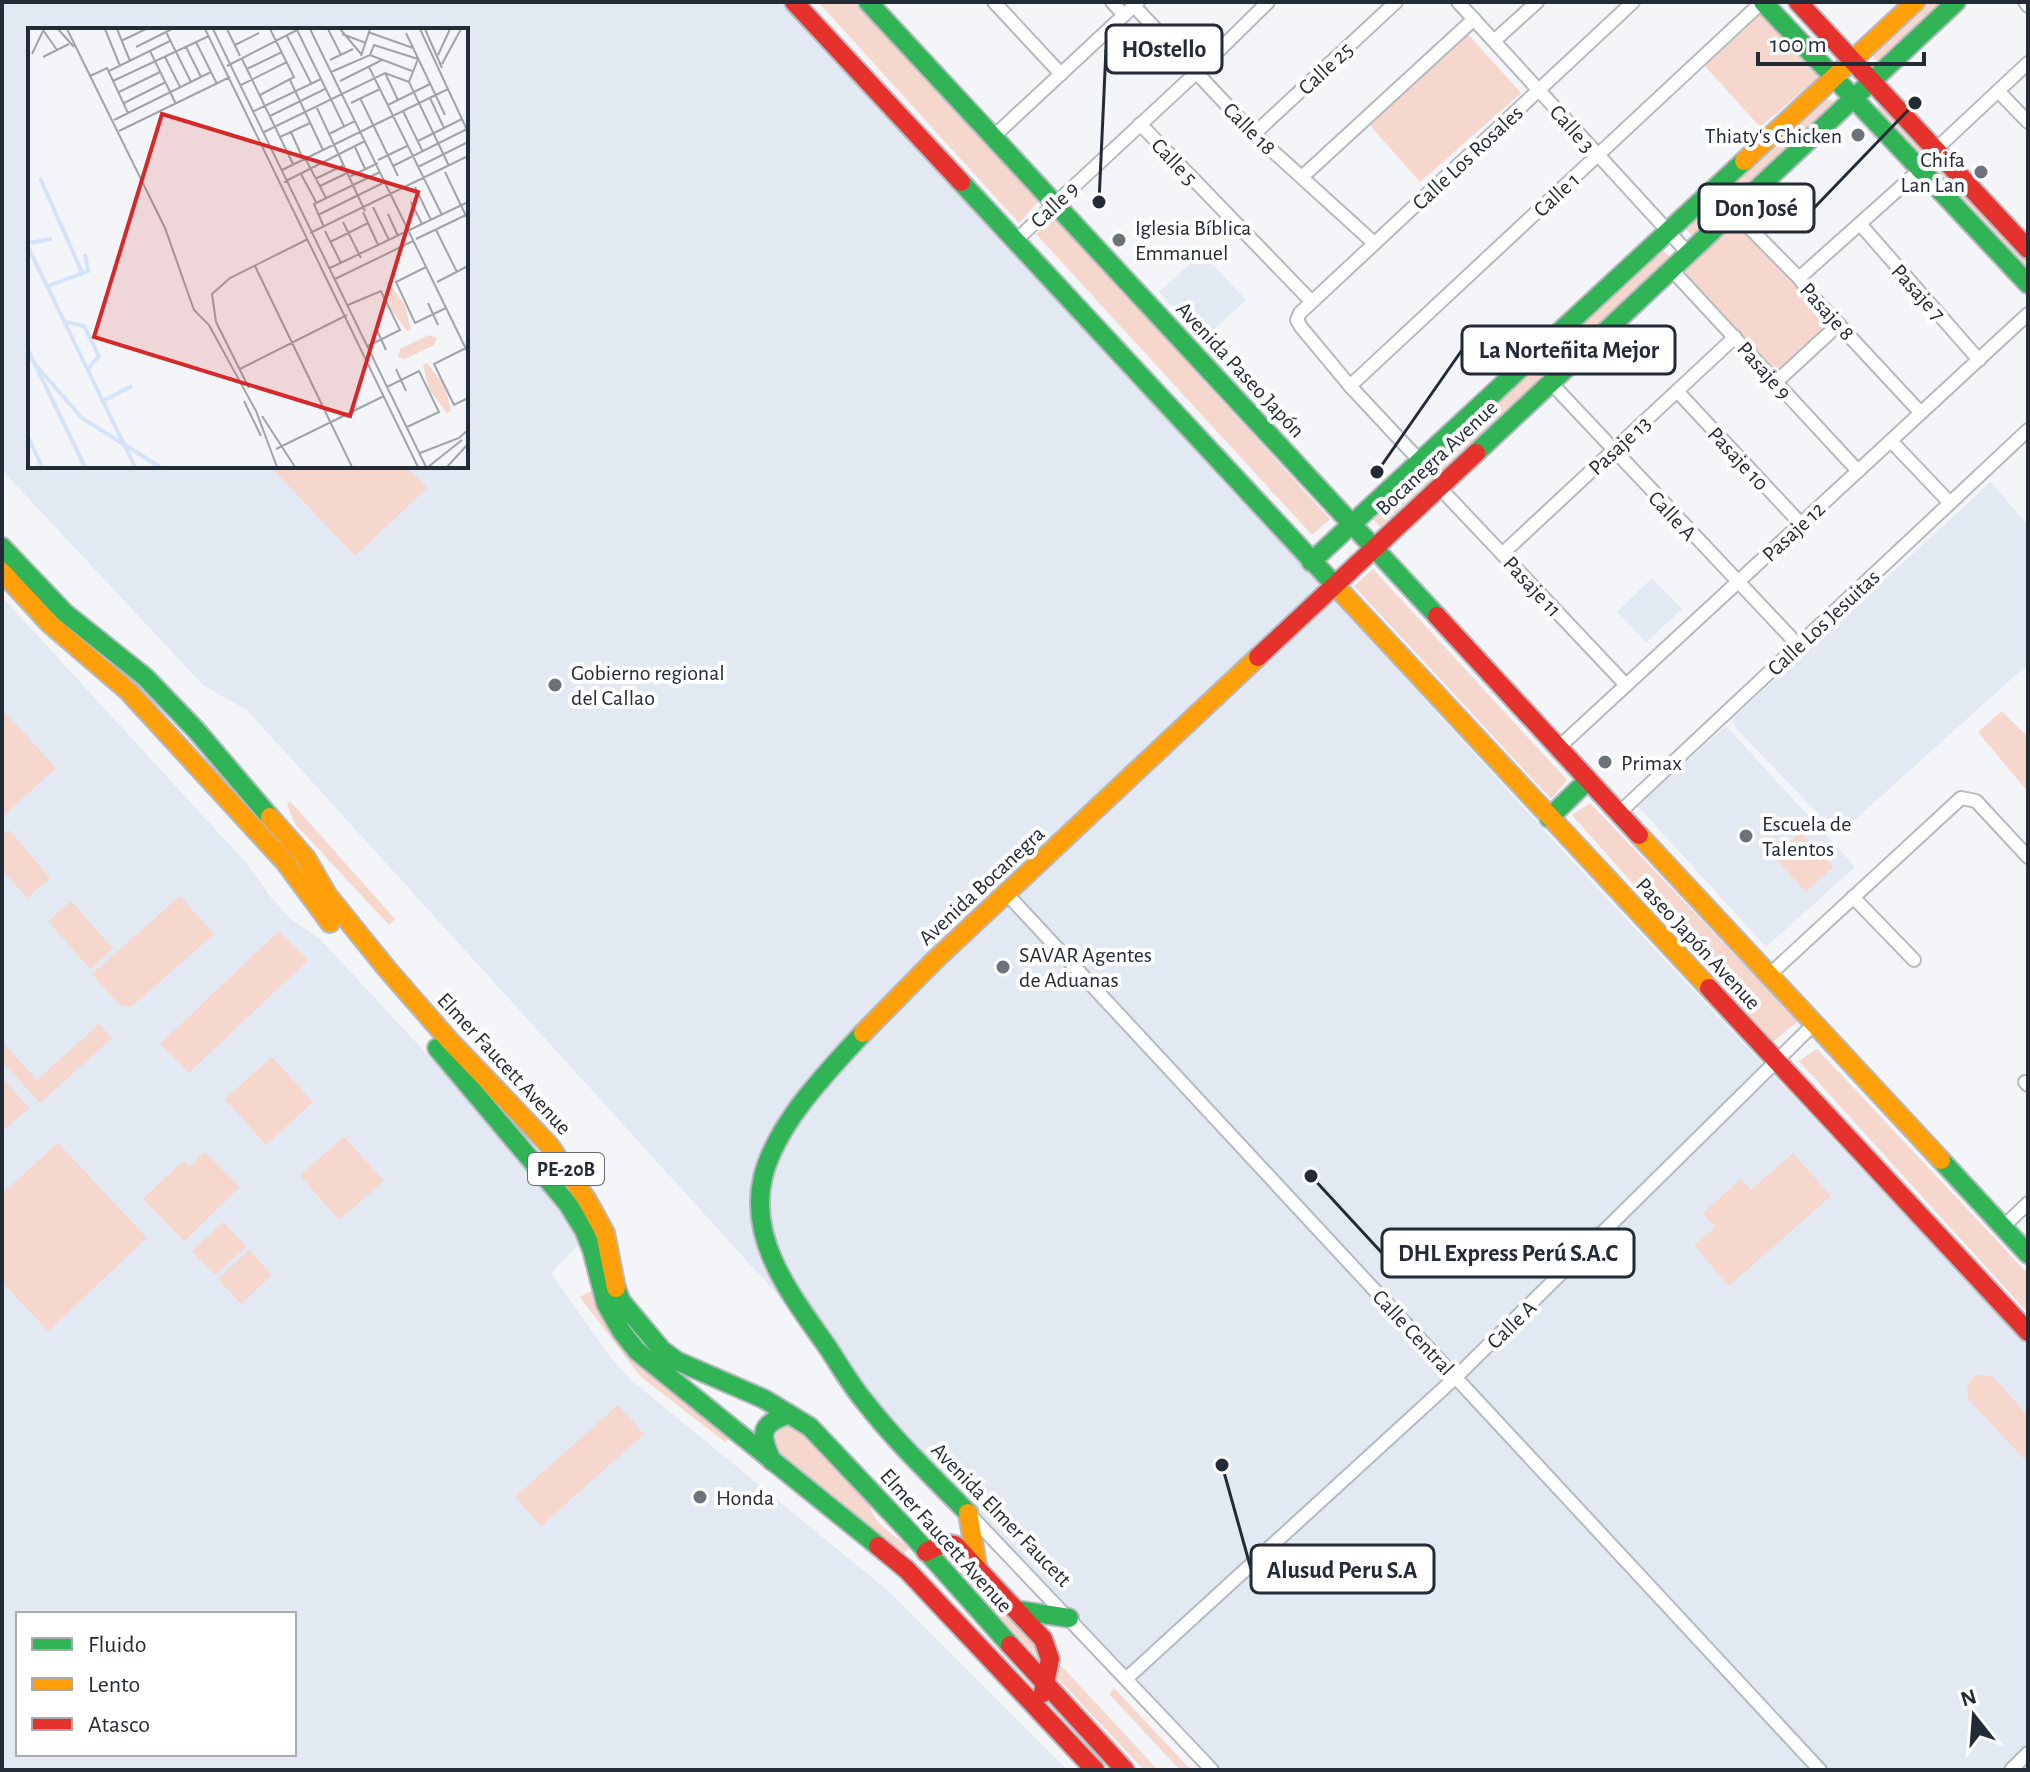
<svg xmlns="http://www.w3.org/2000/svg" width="2030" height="1772" font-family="'Alegreya Sans',sans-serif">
<rect width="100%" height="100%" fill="#f3f5f8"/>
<g fill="#e2e9f3" fill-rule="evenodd">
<path d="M2,2H780L1147,396L1586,876L2028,1347V1770H1217L1011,1552L247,710L203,685L2,470ZM30,30H466V466H30Z"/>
<polygon points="1202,253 1246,300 1203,339 1182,316 1207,292 1180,315 1159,292"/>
<polygon points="1991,482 2028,526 2028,664 1838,835 1737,729 1732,719"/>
<polygon points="1652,578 1682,609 1646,642 1617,612"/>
<path d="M2,597L249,866L268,894L284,912L292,920L319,938L516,1150L581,1242L551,1273L610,1357L632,1381L886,1589L1067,1770H2ZM18,1614H294V1754H18Z"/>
<polygon points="1726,726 1855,867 1766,947 1638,806"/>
</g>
<g fill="#f6d7cd">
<polygon points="818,2 854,2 1039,201 1019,223"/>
<polygon points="1927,2 1945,2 1881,61 1874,59 1872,53"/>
<polygon points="1761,13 1820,76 1760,127 1704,65"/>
<polygon points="1468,34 1521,93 1420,182 1367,122"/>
<polygon points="1824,97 1834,102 1693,237 1686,229"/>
<polygon points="1881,101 2028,255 2028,272 1876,109"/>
<polygon points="1054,217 1330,519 1312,535 1036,234"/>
<polygon points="1736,218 1832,321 1777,372 1681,270"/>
<polygon points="1662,249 1670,257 1380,527 1372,518"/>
<polygon points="270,466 406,466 427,488 355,556"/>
<polygon points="1373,569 1567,780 1551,799 1354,586"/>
<polygon points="2,709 56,768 2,817"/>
<polygon points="2002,711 2028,737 2028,792 1978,732"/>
<polygon points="290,801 395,919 389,925 295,824 287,805"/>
<polygon points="1590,803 1798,1021 1773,1042 1572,815"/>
<polygon points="9,830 50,878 27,898 2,869 2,835"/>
<polygon points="1801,832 1833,867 1806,892 1774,857"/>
<polygon points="180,896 214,934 131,1007 120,1005 92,974"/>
<polygon points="71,901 113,949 90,969 48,921"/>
<polygon points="279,931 308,960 189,1073 160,1044"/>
<polygon points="99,1024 112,1038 40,1103 2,1061 2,1042 37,1080"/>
<polygon points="1817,1049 2028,1274 2028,1313 1799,1061"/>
<polygon points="272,1057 313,1102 266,1145 225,1099"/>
<polygon points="2,1077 29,1108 2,1132"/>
<polygon points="344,1137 384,1181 339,1220 300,1175"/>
<polygon points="58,1143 147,1238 48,1331 2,1282 2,1194"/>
<polygon points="205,1152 240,1187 184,1241 143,1199 183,1161 189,1167"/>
<polygon points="1793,1153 1831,1196 1729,1286 1694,1245 1715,1227 1703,1213 1741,1179 1751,1190"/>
<polygon points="223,1222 247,1246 215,1275 192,1251"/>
<polygon points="249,1250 272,1275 241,1304 218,1279"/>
<polygon points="589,1292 595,1292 733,1435 725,1442 640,1376 580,1297"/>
<polygon points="1975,1375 1992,1376 2028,1416 2028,1463 1968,1399 1967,1386"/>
<polygon points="618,1405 644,1434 541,1526 515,1497"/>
<path d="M790,1426L802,1432L870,1506C874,1526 896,1535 909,1548L900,1557L773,1451C774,1437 774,1430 790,1426Z"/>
<polygon points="954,1550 1158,1770 1144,1770 944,1558"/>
<polygon points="1114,1688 1191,1770 1180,1770 1109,1694"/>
</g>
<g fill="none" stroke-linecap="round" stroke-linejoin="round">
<defs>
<g id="street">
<polyline points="994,2 1061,74"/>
<polyline points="1112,2 1124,15"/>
<polyline points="1458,2 1688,253"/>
<polyline points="2025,2 2028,6"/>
<polyline points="1134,6 1254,134 1374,243"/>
<polyline points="1494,41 1537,2"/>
<polyline points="1998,91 2028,122"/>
<polyline points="1140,124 1311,301"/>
<polyline points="1254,134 1396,2"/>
<polyline points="993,137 1138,2"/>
<polyline points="1935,150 2028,63"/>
<polyline points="1302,177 1474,19"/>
<polyline points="1733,211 1799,278 1813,297 1920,412"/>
<polyline points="1860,224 1979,360"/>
<polyline points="1015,241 1197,72 1268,2"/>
<polyline points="1671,269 1858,471"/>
<polyline points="1799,278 1921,169"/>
<polyline points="1776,382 1839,324"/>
<polyline points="1551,383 1798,645"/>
<polyline points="1350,386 1762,2"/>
<polyline points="1677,391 1801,524"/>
<polyline points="1891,441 1950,503"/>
<polyline points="1420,461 1350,386 1301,327 1297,320 1300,313 1633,2"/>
<polyline points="1439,487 1626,685"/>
<polyline points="1502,554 1735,337"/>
<polyline points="1558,748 2028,314"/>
<polyline points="1619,813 2028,430"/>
<polyline points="1007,894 1820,1770"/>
<polyline points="1853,897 1914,960"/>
<polyline points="1768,976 1961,798 1976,801 2028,857"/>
<polyline points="2025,1082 2028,1085"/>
<polyline points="2003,1227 2028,1203"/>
<polyline points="973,1518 1212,1770"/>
<polyline points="1127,1678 1456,1377 1814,1024"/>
<polyline points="2011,1770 2028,1753"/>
</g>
<g id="fast">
<polyline points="868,2 1437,616"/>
<polyline points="1763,2 2028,284"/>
<polyline points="961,182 1343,594"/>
<polyline points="1476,453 1956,2"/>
<polyline points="2,547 65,613 145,677 196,730 270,817"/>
<polyline points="1311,562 1744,161"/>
<polyline points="1549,818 1588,780"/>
<path d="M863,1033C827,1072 776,1124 763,1177C748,1239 790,1294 824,1342C838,1362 849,1383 865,1402C896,1442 933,1477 968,1513"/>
<polyline points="437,1048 568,1204 584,1230 592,1250 606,1304 622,1332 637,1351 878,1546"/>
<polyline points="1941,1160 2028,1254"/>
<polyline points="616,1288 621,1301 662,1350 677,1361 764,1399 810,1427 913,1536 1010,1645"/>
<path d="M772,1461C759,1434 760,1424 789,1414"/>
<polyline points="1017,1610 1069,1618"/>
</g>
<g id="slow">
<polyline points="1744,161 1915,2"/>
<polyline points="2,572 50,624 128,691 285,862 330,923"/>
<polyline points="1343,594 1709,988"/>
<polyline points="270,817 306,858 328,896 387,969 448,1039 549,1145 587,1200 605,1233 616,1288"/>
<polyline points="1639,835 1941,1160"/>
<polyline points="863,1033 934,961 1258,657"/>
<polyline points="968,1513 977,1565"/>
</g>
<g id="jam">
<polyline points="794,2 961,182"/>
<polyline points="1798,2 2028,249"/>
<polyline points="1437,616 1639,835"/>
<polyline points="1258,657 1476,453"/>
<polyline points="1709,988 2028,1332"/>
<polyline points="878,1546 907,1570 1095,1770"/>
<polyline points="926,1552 944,1543 955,1545 1043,1639 1050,1659 1043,1693"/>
<polyline points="1010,1645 1125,1770"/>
</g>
</defs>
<use href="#street" stroke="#b5bac0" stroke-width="16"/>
<use href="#fast" stroke="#b5bac0" stroke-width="22"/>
<use href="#slow" stroke="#b5bac0" stroke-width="22"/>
<use href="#jam" stroke="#b5bac0" stroke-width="22"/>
<use href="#street" stroke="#fdfefe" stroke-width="12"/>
<use href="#fast" stroke="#30b455" stroke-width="18"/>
<use href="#slow" stroke="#ff9f0a" stroke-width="18"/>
<use href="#jam" stroke="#e5322d" stroke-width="18"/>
</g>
<g fill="#6c727a" stroke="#fff" stroke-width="3">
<circle cx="1858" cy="135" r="8"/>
<circle cx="1981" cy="172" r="8"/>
<circle cx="1119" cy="240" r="8"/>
<circle cx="555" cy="685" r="8"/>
<circle cx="1605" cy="762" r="8"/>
<circle cx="1746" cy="836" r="8"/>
<circle cx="1003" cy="967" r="8"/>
<circle cx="700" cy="1497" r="8"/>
</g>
<g text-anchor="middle" stroke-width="8" stroke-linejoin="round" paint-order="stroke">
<rect fill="#fff" stroke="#656b72" stroke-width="2" x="528" y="1153" width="76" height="32" rx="6"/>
<g font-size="20" font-weight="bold" fill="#232b36">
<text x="566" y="1176">PE-20B</text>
</g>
<g font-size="22" fill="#232b36" stroke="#fff">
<text transform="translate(1325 68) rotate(-43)" y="8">Calle 25</text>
<text transform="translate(1250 128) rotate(45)" y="8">Calle 18</text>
<text transform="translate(1573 128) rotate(48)" y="8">Calle 3</text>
<text transform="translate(1467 157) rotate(-43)" y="8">Calle Los Rosales</text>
<text transform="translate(1175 161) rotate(46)" y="8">Calle 5</text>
<text transform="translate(1556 194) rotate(-43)" y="8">Calle 1</text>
<text transform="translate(1054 204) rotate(-43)" y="8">Calle 9</text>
<text transform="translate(1919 292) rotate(48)" y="8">Pasaje 7</text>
<text transform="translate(1828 311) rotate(48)" y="8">Pasaje 8</text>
<text transform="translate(1241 369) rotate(47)" y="8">Avenida Paseo Japón</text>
<text transform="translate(1765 370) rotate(48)" y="8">Pasaje 9</text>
<text transform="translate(1619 445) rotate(-43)" y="8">Pasaje 13</text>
<text transform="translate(1436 457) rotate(-43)" y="8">Bocanegra Avenue</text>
<text transform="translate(1739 458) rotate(47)" y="8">Pasaje 10</text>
<text transform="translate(1673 515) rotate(47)" y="8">Calle A</text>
<text transform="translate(1793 531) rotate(-43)" y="8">Pasaje 12</text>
<text transform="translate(1533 586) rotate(47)" y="8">Pasaje 11</text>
<text transform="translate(1823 622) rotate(-43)" y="8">Calle Los Jesuitas</text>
<text transform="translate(981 885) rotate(-43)" y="8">Avenida Bocanegra</text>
<text transform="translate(1699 943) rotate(47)" y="8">Paseo Japón Avenue</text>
<text transform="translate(505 1063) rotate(47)" y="8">Elmer Faucett Avenue</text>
<text transform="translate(1511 1324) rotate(-44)" y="8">Calle A</text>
<text transform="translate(1414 1332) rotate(47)" y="8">Calle Central</text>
<text transform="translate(1002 1514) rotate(46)" y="8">Avenida Elmer Faucett</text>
<text transform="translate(947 1540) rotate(48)" y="8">Elmer Faucett Avenue</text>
</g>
<g font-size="22" fill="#232b36" stroke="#fff" text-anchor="start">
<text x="1842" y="143" text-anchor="end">Thiaty's Chicken</text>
<text x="1965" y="167" text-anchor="end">Chifa<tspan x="1965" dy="25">Lan Lan</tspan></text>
<text x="1135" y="235">Iglesia Bíblica<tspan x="1135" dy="25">Emmanuel</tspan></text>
<text x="571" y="680">Gobierno regional<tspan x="571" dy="25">del Callao</tspan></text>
<text x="1621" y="770">Primax</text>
<text x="1762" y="831">Escuela de<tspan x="1762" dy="25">Talentos</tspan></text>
<text x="1019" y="962">SAVAR Agentes<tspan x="1019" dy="25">de Aduanas</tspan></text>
<text x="716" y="1505">Honda</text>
</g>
</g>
<g transform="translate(28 28)">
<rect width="440" height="440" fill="#f3f5f8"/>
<path d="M359,253L377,277L383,302L379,303L362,280ZM401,307L409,310L406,317L377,331L370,329L372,321ZM399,335L417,358L423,383L419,385L401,361L395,337Z" fill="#f6d7cd"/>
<path fill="none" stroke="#d5e3f8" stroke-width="4" d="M12,150L53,242L51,248M0,215L24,211M0,219L107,439M20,258L60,243L57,226M37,294L56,298L71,328L60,341M0,322L57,439M6,335L54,390L132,439M75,373L104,358M0,409L14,439"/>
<path fill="none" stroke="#a0a4aa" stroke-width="2" d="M30,1L46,19M39,1L137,200L166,282L181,297L228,383L249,439M77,1L92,38M89,1L102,33M177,1L390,439M185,1L398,439M199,1L212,28M282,1L440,325M300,1L313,27M312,1L334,27M392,1L440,104M397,1L414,40M15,2L29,22M269,2L316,98M138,4L163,54M340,4L385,20M378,5L417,87M314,6L338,15M259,8L283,55M93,13L118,1M168,14L189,56M207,17L231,5M108,19L144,1M158,19L173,49M122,23L148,76M4,26L15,3M342,27L346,17L390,31M410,27L422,1M333,28L342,1M15,29L41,16M137,29L152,59M214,31L265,136M390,31L381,54L421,138M302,32L325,21M414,36L433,1M199,38L271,1M341,39L414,187M219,41L254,24M81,43L142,13M303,44L342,27L384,43M357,45L370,72M62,48L79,40L100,85M262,52L295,122M85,53L181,8M312,53L354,32M213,57L259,34M91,64L132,44M232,67L266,49L242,1M332,70L370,148M402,70L416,100M96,75L138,54M323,75L352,61M360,77L402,56M288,78L337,183M375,83L395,124M224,84L293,51M242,88L297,61M86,92L183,44M91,103L202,49M236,104L357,45L381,54M263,104L275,131M301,106L327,93M252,109L282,95M390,113L434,91M327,119L337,141M277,130L298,170M350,132L379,118M365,138L439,101M390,139L440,114M254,142L420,61M417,144L440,192M273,146L288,174M321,149L350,135M287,151L316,137M256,154L337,113M292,158L319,145M387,159L403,192M383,174L394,196M345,179L361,212M335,184L350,217M360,186L370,208M290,187L357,154M315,194L333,230M296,199L286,176L352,144M408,202L429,244M297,203L313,235M282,205L440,128M388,211L440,186M302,214L340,195M227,238L324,439M398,239L368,254L387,295L418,280M302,240L440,174M307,251L385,213M409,254L440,238M400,275L410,297M320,277L353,263L372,302L340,318M348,300L358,322M438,320L406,336L426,377L440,370M212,341L319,287M368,341L378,363M359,359L391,343L411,384L379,399M221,360L188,294L184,266L202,250L280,211M216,373L233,408M234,388L267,439M248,421L356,368M392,425L431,410L440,402M400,439L434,412M419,439L440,416"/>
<path fill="#d62828" fill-opacity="0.15" stroke="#d62828" stroke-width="4" d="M134,86L390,164L322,388L66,309Z"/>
<rect width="440" height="440" fill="none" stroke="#232b36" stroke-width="4"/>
</g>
<path fill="none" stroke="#232b36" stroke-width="3" d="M1099 202L1106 49M1915 103L1814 208M1377 472L1462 350M1311 1176L1382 1253M1222 1465L1251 1569"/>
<g fill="#232b36" stroke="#fff" stroke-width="3">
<circle cx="1099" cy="202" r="8"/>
<circle cx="1915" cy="103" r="8"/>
<circle cx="1377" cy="472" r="8"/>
<circle cx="1311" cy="1176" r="8"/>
<circle cx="1222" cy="1465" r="8"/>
</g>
<g fill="#fff" stroke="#232b36" stroke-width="3">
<rect x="1106" y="25" width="116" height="48" rx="8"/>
<rect x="1699" y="184" width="115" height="48" rx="8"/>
<rect x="1462" y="326" width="213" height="48" rx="8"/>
<rect x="1382" y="1229" width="252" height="48" rx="8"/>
<rect x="1251" y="1545" width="183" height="48" rx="8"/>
</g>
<g font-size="24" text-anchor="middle" font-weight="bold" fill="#232b36">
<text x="1164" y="57">HOstello</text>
<text x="1756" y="216">Don José</text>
<text x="1569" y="358">La Norteñita Mejor</text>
<text x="1508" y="1261">DHL Express Perú S.A.C</text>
<text x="1342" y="1578">Alusud Peru S.A</text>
</g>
<rect width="2030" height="1772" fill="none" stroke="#232b36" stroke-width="8"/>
<rect x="16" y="1612" width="280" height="144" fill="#ffffff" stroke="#a7aaaf" stroke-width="2"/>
<rect x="32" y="1638" width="40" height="12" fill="#30b455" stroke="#a7aaaf" stroke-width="2"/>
<text x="88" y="1652" font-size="24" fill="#232b36">Fluido</text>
<rect x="32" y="1678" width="40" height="12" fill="#ff9f0a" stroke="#a7aaaf" stroke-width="2"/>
<text x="88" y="1692" font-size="24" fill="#232b36">Lento</text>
<rect x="32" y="1718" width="40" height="12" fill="#e5322d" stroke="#a7aaaf" stroke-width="2"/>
<text x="88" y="1732" font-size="24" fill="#232b36">Atasco</text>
<g transform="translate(1974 1716) rotate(343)" stroke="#ffffff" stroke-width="6" paint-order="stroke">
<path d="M0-6L14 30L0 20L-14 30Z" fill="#232b36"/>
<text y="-12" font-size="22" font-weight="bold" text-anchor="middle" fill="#232b36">N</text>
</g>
<path d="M1758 52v12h166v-12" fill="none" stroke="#232b36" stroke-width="4"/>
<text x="1770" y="52" font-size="24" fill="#232b36" stroke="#ffffff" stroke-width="6" paint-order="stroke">100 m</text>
</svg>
